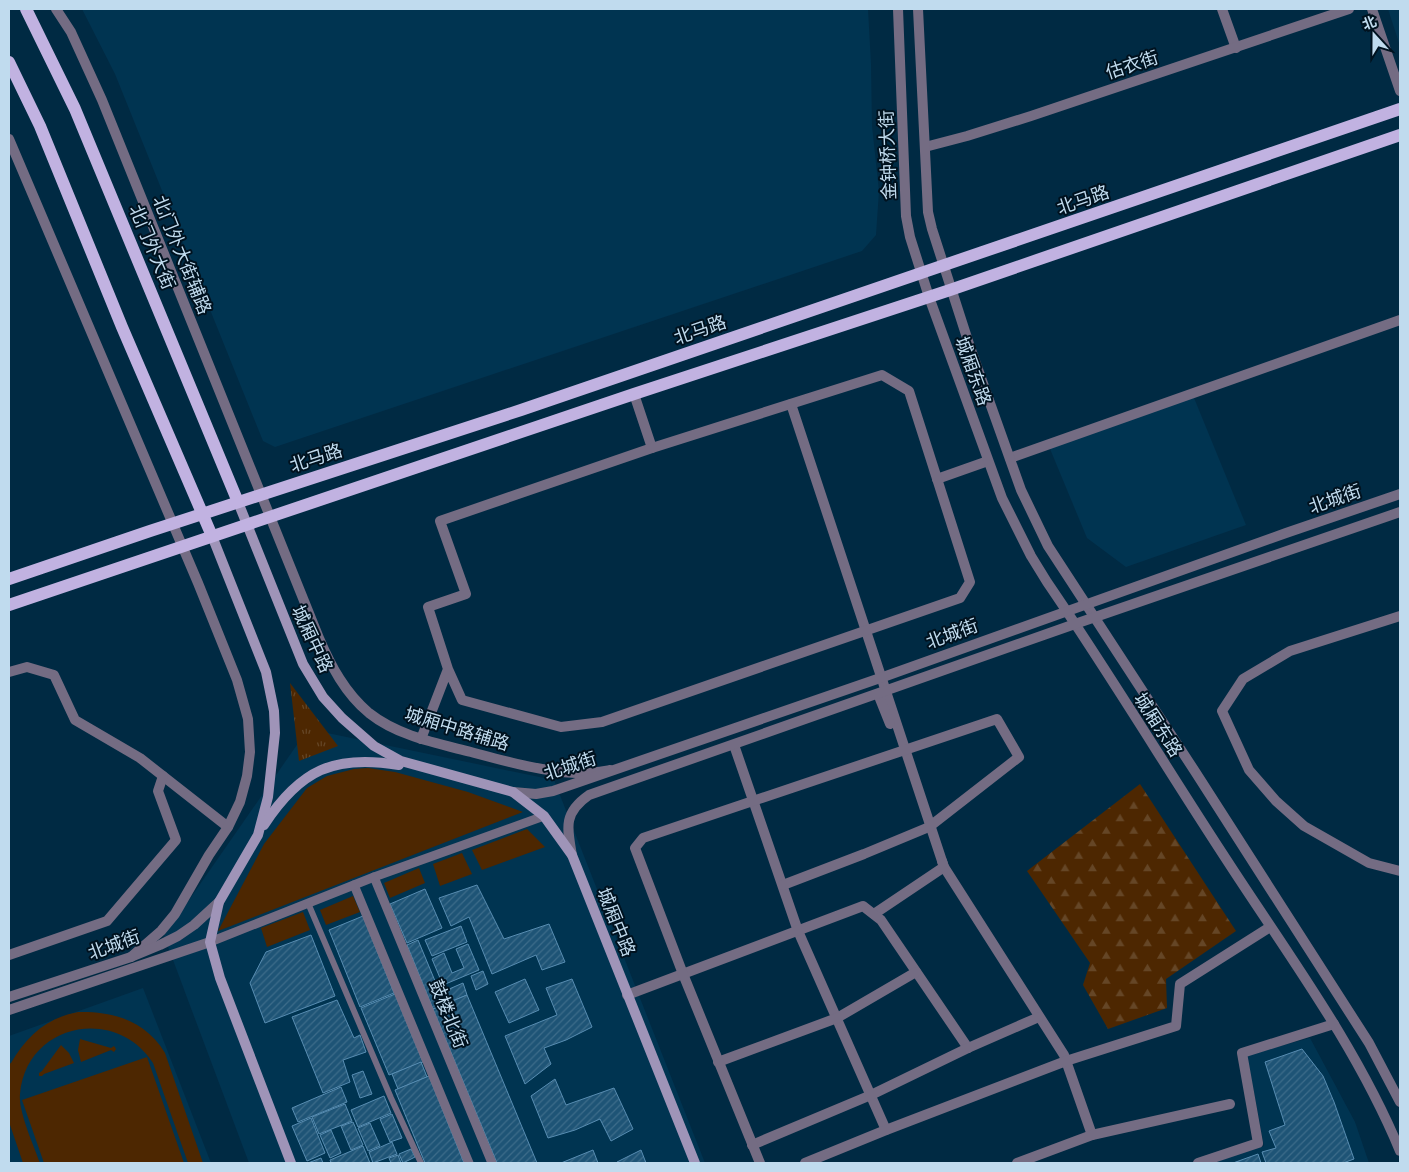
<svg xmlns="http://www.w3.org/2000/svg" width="1409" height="1172" font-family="'Asap Condensed','Noto Sans SC',sans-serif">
<defs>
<pattern id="grass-tufts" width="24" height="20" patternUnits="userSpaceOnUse" patternTransform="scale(1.25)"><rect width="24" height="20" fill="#4d2701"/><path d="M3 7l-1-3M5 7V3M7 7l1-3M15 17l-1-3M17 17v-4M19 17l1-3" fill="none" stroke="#654626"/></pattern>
<pattern id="forest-firs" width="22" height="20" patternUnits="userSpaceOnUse" patternTransform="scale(1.25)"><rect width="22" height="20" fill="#4d2701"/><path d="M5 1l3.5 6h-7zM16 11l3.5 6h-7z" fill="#654626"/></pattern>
<pattern id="building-hatch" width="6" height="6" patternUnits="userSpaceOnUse" patternTransform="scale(1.25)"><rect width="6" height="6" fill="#1e5476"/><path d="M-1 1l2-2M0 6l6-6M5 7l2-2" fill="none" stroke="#3d6c8a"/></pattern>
</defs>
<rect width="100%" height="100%" fill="#002a43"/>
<g fill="#003451">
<polygon points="82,9 868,9 871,64 872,126 879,191 876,235 862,251 275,447 263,441 115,74"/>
<polygon points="1388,9 1400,9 1400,46"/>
<polygon points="1192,393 1246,525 1126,567 1087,538 1048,444"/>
<polygon points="308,729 554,780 705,1163 249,1163 164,936"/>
<polygon points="143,988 211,1163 9,1163 9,1036"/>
<polygon points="1310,1038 1355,1122 1369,1163 1212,1163 1264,1146 1247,1055"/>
</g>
<polygon fill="url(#grass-tufts)" points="290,683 338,746 299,761"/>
<polygon fill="url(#forest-firs)" points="1140,784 1236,931 1166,979 1167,1008 1108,1029 1083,985 1090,963 1027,871"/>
<g fill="#4d2701">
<polygon points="368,768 395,772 468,792 523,812 218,931 264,844 307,788 327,776 354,769"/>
<polygon points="527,829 545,847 482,870 472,850"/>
<polygon points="462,853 472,874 440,886 433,864"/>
<polygon points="419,868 425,883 390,898 384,883"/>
<polygon points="353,896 360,912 326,925 320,910"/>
<polygon points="303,912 310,930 267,947 261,928"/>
<path d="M78,1012C113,1011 146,1021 165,1053L203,1163H188L153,1063C116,1005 26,1023 20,1094C18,1111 34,1146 40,1163H23L9,1122V1064L11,1063C27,1036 46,1018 78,1012Z"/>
<polygon points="80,1039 111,1048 114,1046 116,1049 114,1052 111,1050 81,1062 78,1050"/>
<polygon points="61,1045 69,1053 74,1063 44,1074 42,1076 39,1076 39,1073 42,1071"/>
<polygon points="147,1057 184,1163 44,1163 22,1100"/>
</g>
<g fill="url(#building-hatch)" stroke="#588db2">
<polygon points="477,885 504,939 549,924 565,962 542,970 536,955 492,974 469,917 451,926 439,898"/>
<polygon points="425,889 442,928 407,943 390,904"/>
<polygon points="363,916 394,993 360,1007 329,930"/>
<polygon points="461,926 467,942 432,956 425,940"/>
<polygon points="311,935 335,996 265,1023 250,983 266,952"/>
<polygon points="418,940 440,993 463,983 467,995 433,1009 407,945"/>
<polygon points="468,944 479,970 443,985 432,959 444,953 452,973 464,968 456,949"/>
<polygon points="483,971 488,984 476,990 471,976"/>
<polygon points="525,979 539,1010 509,1023 495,992"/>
<polygon points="572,979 592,1027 566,1040 544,1048 551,1064 525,1084 505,1036 557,1015 546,988"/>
<polygon points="395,994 423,1062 389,1075 361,1008"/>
<polygon points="467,995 537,1163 497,1163 433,1009"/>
<polygon points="337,1000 354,1038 360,1035 366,1052 343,1060 350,1082 323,1093 292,1017"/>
<polygon points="1302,1049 1323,1076 1334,1102 1354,1159 1343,1163 1266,1163 1262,1152 1276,1148 1269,1131 1285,1125 1265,1062"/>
<polygon points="421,1062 427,1077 398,1089 392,1074"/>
<polygon points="363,1071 372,1094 360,1098 352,1075"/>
<polygon points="429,1076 464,1163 425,1163 395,1090"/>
<polygon points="555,1079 566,1105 614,1088 633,1129 611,1141 600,1119 575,1130 548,1138 531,1096"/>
<polygon points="341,1087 347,1102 298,1122 292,1108"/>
<polygon points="384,1096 391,1113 358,1127 351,1110"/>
<polygon points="345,1104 352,1121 319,1134 312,1117"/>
<polygon points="392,1114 402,1138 390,1142 380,1119"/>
<polygon points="311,1118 325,1153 307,1161 292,1126"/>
<polygon points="353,1122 363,1145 351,1150 341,1126"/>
<polygon points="370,1123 380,1146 368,1151 358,1128"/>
<polygon points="331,1130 341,1153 330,1158 320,1135"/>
<polygon points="392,1142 397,1154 373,1163 369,1152"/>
<polygon points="363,1146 370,1163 331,1163 330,1160"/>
<polygon points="411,1149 415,1157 403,1163 399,1154"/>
<polygon points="593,1150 598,1163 561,1163"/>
<polygon points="641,1150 646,1163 617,1163 617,1162"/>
<polygon points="1258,1154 1261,1163 1233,1163"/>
<polygon points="398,1155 401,1163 391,1163 389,1158"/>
<polygon points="321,1158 323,1163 308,1163"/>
</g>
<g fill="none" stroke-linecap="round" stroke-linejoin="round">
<polyline stroke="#746c83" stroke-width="6" points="308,903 391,1098 421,1163"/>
<g stroke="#746c83" stroke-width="9">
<polyline points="374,877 492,1163"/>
<polyline points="354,885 469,1163"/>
<polyline points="210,942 374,877 544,816"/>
</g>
<g stroke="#746c83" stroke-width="10">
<polyline points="1222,9 1236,48"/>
<polyline points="925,147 967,136 1031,116 1349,9"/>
<polyline points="634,394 652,448"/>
<polyline points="791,404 944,867 874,914"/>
<polyline points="1010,458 1400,320"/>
<polyline points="937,479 988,461"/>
<polyline points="1400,616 1290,651 1243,679 1222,711 1249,770 1276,801 1304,826 1369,863 1400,871"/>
<polyline points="9,672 27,667 54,675 75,720 140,758 228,827"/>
<polyline points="878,694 890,724"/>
<polyline points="421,739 448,669 428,607 466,594 440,521 652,448 882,375 909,391 970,582 960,598 602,722 561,727 462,700 448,669"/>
<polyline points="734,745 798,931 886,1130"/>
<polyline points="942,861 944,867 1064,1055 1092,1135"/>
<polyline points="9,955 107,921 176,840 158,791 163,776"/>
<polyline points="627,995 863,906 881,920 968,1048"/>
<polyline points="718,1062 837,1018 916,972"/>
<polyline points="752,1145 871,1095 968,1048 1039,1017"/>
<polyline points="760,1163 683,974 635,848 643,838 997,719 1019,757 929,827 864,854 783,885"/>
<polyline points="805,1163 886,1130 1066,1061 1176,1026 1180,984 1270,927"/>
<polyline points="1017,1163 1092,1135 1230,1104"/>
<polyline points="1198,1163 1258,1143 1242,1053 1334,1024"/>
</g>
<g stroke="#746c83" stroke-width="10">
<path d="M56,9L71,32L102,100L319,638C331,666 345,693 369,713C398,736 436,743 471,752C505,761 540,771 576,773C587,774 598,772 610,770"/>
<path d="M898,9L906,216L910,237L929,297L1002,498L1031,556L1047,582C1110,674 1167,769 1228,862C1289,956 1357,1047 1400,1151"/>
<polyline points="918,9 928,212 932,229 970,347 1021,490 1048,546 1196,773 1369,1043 1400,1102"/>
<polyline points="1372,9 1400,91"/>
<polyline points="9,139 198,583 237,680 248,719 250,752 247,776 240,802 228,827 209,855 175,914 161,931 131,957"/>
<polyline points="513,792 536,794 553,791 886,676 1286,533 1400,494"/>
<path d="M572,855C567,828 563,813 589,795L1075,624L1400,512"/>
<polyline points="9,997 131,957 160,945 178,936 194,925 219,902"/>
<polyline points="9,1010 210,942"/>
</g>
<g stroke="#9f94b8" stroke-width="10">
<polyline points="238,502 303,664 323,697 342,718 374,746 401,761 513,792 544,816 572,855 695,1163"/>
<polyline points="212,536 266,672 274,711 275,733 268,797 258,835 219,902 210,942 220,978 291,1163"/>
<path d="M264,825C300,770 334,754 399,765"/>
</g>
<g stroke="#c1b2e1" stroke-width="12">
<polyline points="26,9 75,109 238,502"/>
<polyline points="9,62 40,126 122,327 212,536"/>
<polyline points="9,579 150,531 521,410 1400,109"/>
<polyline points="9,605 634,394 950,290 1400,135"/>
</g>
</g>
<g text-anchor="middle" stroke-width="4" stroke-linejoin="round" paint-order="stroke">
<g font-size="18" fill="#c0dbee" stroke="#00121f">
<text transform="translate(1132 65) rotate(-18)" y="6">估衣街</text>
<text transform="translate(888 155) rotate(-92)" y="6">金钟桥大街</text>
<text transform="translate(1083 200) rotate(-19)" y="6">北马路</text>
<text transform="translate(152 247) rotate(67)" y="6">北门外大街</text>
<text transform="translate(182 255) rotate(68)" y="6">北门外大街辅路</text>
<text transform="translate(700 330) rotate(-19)" y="6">北马路</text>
<text transform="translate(973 371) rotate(70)" y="6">城厢东路</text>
<text transform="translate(316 458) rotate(-18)" y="6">北马路</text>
<text transform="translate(1335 499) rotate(-19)" y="6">北城街</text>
<text transform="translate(952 634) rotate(-20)" y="6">北城街</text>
<text transform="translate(312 639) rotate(65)" y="6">城厢中路</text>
<text transform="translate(1158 725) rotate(57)" y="6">城厢东路</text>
<text transform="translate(457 729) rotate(17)" y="6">城厢中路辅路</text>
<text transform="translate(570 766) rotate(-18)" y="6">北城街</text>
<text transform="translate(616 922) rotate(68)" y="6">城厢中路</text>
<text transform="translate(114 945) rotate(-20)" y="6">北城街</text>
<text transform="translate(448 1014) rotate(68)" y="6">鼓楼北街</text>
</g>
</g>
<rect width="1409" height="1172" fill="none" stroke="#c0dbee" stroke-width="20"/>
<g transform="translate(1374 35) rotate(339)" stroke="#00121f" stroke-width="4" paint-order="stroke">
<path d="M0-4L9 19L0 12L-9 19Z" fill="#c0dbee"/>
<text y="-8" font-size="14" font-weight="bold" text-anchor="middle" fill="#c0dbee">北</text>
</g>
</svg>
